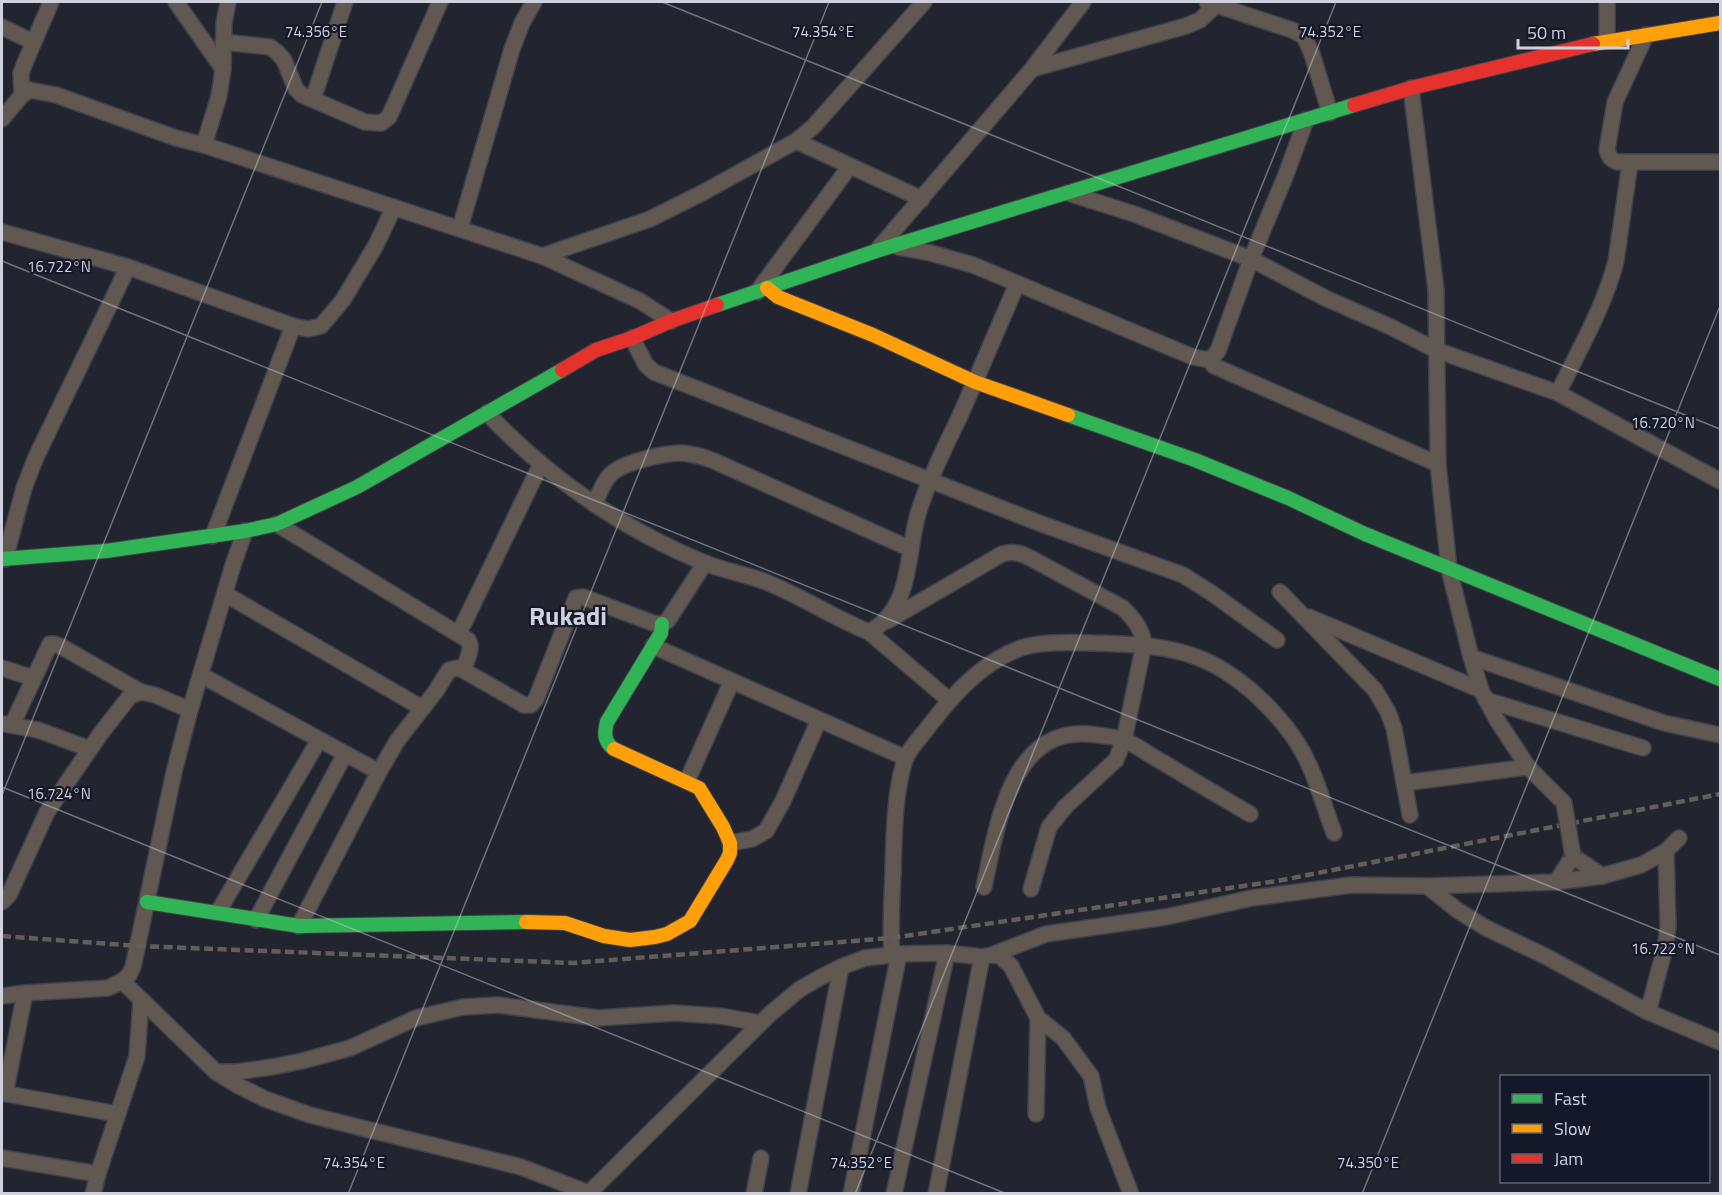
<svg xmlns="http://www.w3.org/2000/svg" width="1722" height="1195" font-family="'Titillium Web',sans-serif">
<rect width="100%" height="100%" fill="#22252f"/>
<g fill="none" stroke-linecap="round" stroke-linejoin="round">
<defs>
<g id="street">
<polyline points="176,2 223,69"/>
<polyline points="1207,2 1292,30 1304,36 1312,54 1330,113"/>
<polyline points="2,27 33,42"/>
<path d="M1646,35L1615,102L1607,150C1609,157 1611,160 1618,162H1720"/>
<polyline points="1607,41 1607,2"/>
<polyline points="223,42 270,47 277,52 284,60 296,89 302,95 365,122 381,123 389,117 440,2"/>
<polyline points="1032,69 1186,26 1200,20 1216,5"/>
<polyline points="1411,88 1436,290 1438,464 1449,569 1471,657 1481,690 1497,720 1528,767 1564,803"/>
<polyline points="22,95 21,73 24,65 51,2"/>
<polyline points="313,99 345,2"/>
<polyline points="2,119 22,95 30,90 56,95 176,138 204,145 219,96 223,69 224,23 228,2"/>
<polyline points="796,141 922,199"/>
<polyline points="204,145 542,256 640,301 671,321"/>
<polyline points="1068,193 1134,214 1251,259 1325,298 1391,327 1436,350 1558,393 1720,481"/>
<polyline points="460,228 512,49 522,23 534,2"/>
<polyline points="2,232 128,267 293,326 308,329 321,326 343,300 376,245 394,207"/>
<polyline points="898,247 931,253 973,265 1193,357 1210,360 1214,366 1438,464"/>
<polyline points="878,249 1032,69 1083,2"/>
<polyline points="542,256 650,219 704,192 796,141 813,127 924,2"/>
<polyline points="757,292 850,166"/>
<polyline points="632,338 646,365 654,372 1039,523 1183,575 1210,592 1277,640"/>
<polyline points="1210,360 1218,351 1251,259 1285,177 1306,120"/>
<path d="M1558,393C1578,352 1605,305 1616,261L1630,163"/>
<path d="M487,413C548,477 622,529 705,563C724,571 746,574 766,582C801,596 834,618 869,632C913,608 906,555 918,514C928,481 944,449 959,418C979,373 998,328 1017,284"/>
<path d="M594,504C599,495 603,482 610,475C622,462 665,453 682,453C694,454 704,457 714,461L911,549"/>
<path d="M277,524L468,640C474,649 466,661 463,670"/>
<polyline points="213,536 293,326"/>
<polyline points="5,559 24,488 36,457 128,267"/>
<polyline points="1280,592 1375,690 1388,712 1394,728 1410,815"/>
<polyline points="225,594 422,708"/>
<polyline points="1309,617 1481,690"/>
<path d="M887,621L1002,554C1015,550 1023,554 1034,560L1123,608C1134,619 1142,629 1144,644L1124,740L1116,760L1066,806L1049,827L1031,889"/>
<polyline points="869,632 949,700"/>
<polyline points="459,633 541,464"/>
<polyline points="653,646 906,758"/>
<polyline points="1471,657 1664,723 1720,735"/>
<polyline points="2,668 33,678"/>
<polyline points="201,675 379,772"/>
<polyline points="1486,700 1643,748"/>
<polyline points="4,724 38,730 90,749"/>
<polyline points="12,725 50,644 54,644 62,647 141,692"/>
<polyline points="687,781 732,681"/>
<polyline points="1404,783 1528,767"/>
<polyline points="730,843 752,839 766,831 783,801 819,720"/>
<polyline points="1556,882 1573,856 1602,876"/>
<polyline points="1427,886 1457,910 1486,928 1545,956 1648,1012 1720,1042"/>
<path d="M984,887C997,825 1011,721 1097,735C1106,736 1116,737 1124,740C1138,746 1151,756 1164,763C1192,780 1221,797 1250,814"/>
<polyline points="2,902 9,895 47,812 101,733 130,696 141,692 155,695 190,710"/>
<polyline points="218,912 319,740"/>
<polyline points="256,920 345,754"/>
<polyline points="299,926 379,772 397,741 436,691 449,670 457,668 463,670 524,705 531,705 536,699 576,598 583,597 653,623 662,624 668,620 705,563"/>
<path d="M892,955C890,928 892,900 893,873C894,839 894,793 905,760C909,749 918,740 926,730C951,697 980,663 1021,648C1041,641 1072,642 1093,643C1142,644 1191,646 1232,676C1256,692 1283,720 1298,744C1315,771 1323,804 1334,833"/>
<polyline points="992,955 1046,934 1166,917 1252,898 1351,885 1427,886 1556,882 1602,876 1641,865 1666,851 1679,838"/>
<polyline points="122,981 216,1072 239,1086 265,1099 310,1115 366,1129 521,1167 591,1194"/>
<polyline points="2,996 25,993 108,988 122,981 129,975 133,967 174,772 190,710 233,565 245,531"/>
<polyline points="1648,1012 1665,948 1668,927 1666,851"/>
<polyline points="216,1072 236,1072 272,1067 302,1061 350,1048 416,1018 463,1007 498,1005 598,1018 674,1013 720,1016 760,1023"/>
<polyline points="2,1093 117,1114"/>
<polyline points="5,1094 25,993"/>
<polyline points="1036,1114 1038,1018"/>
<polyline points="2,1158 98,1174"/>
<polyline points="589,1193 770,1014 800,989 821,977 841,967 865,958 899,954 947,953 982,957 992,955 1000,956 1011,966 1038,1018 1063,1038 1091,1076 1098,1108 1131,1194"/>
<polyline points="93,1194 98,1174 137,1056 141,1000"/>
<polyline points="754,1194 761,1158"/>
<polyline points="798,1194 841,967"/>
<polyline points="851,1194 899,954"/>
<polyline points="894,1194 947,953"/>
<polyline points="936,1194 982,957"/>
</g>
<g id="fast">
<polyline points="717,305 876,251 1354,105"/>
<polyline points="1068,415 1195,460 1288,498 1365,534 1720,679"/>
<polyline points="2,559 106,551 245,531 277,524 357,487 562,370"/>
<path d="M614,749C604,742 604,733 607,722L661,633L662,624"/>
<polyline points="147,902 299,926 526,922"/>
</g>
<g id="slow">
<polyline points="1593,44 1720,23"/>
<polyline points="767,288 778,297 873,335 975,382 1068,415"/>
<polyline points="526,922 565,923 604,936 630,940 655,937 667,934 690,921 727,860 730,853 730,843 723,827 699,788 614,749"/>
</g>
<g id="jam">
<polyline points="1354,105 1411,88 1593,44"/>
<polyline points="562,370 596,350 632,338 671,321 717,305"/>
</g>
</defs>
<use href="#street" stroke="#3f424a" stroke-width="18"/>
<use href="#fast" stroke="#3f424a" stroke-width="16"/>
<use href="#slow" stroke="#3f424a" stroke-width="16"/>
<use href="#jam" stroke="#3f424a" stroke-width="16"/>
<use href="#street" stroke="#615852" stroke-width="15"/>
<use href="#fast" stroke="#30b455" stroke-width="14"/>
<use href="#slow" stroke="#ff9f0a" stroke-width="14"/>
<use href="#jam" stroke="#e5322d" stroke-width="14"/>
<polyline stroke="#645e5b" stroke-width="4.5" stroke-dasharray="9 4.5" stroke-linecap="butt" points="2,936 138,946 573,963 891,938 1277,881 1720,794"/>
<defs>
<polyline id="street-bridge" points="1564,803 1573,856"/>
</defs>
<use href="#street-bridge" stroke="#3f424a" stroke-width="18" stroke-linecap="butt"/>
<use href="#street-bridge" stroke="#615852" stroke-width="15"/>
</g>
<path fill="none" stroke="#cfd2de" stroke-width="1.5" stroke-opacity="0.45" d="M662,2L1720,429M2,261L1720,955M2,787L1007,1194M2,795L322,2M348,1194L829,2M855,1194L1336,2M1362,1194L1720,306"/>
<g text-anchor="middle" stroke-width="4.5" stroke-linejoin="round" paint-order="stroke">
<g font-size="26" font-weight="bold" fill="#cfd2de" stroke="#141829">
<text x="568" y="625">Rukadi</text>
</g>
</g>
<g font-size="15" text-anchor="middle" fill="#cfd2de" stroke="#141829" stroke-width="4.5" stroke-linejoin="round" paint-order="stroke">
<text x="316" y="37">74.356°E</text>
<text x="823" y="37">74.354°E</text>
<text x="1330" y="37">74.352°E</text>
<text x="59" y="272">16.722°N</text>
<text x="1663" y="428">16.720°N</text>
<text x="59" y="799">16.724°N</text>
<text x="1663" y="954">16.722°N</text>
<text x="354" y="1168">74.354°E</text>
<text x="861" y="1168">74.352°E</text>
<text x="1368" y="1168">74.350°E</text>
</g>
<rect width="1722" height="1195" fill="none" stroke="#cfd2de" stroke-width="6"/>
<rect x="1500" y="1075" width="210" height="108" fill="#141829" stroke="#5f6271" stroke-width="1.5"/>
<rect x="1512" y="1094" width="30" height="9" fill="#30b455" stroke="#5f6271" stroke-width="1.5"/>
<text x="1554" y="1105" font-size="18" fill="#cfd2de">Fast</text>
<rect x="1512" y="1124" width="30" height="9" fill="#ff9f0a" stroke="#5f6271" stroke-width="1.5"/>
<text x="1554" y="1135" font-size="18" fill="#cfd2de">Slow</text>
<rect x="1512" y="1154" width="30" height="9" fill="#e5322d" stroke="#5f6271" stroke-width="1.5"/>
<text x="1554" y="1165" font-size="18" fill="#cfd2de">Jam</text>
<path d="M1518 39v9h110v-9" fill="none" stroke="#cfd2de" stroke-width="3"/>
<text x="1527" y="39" font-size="18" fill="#cfd2de" stroke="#141829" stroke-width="4.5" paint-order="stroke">50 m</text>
</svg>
